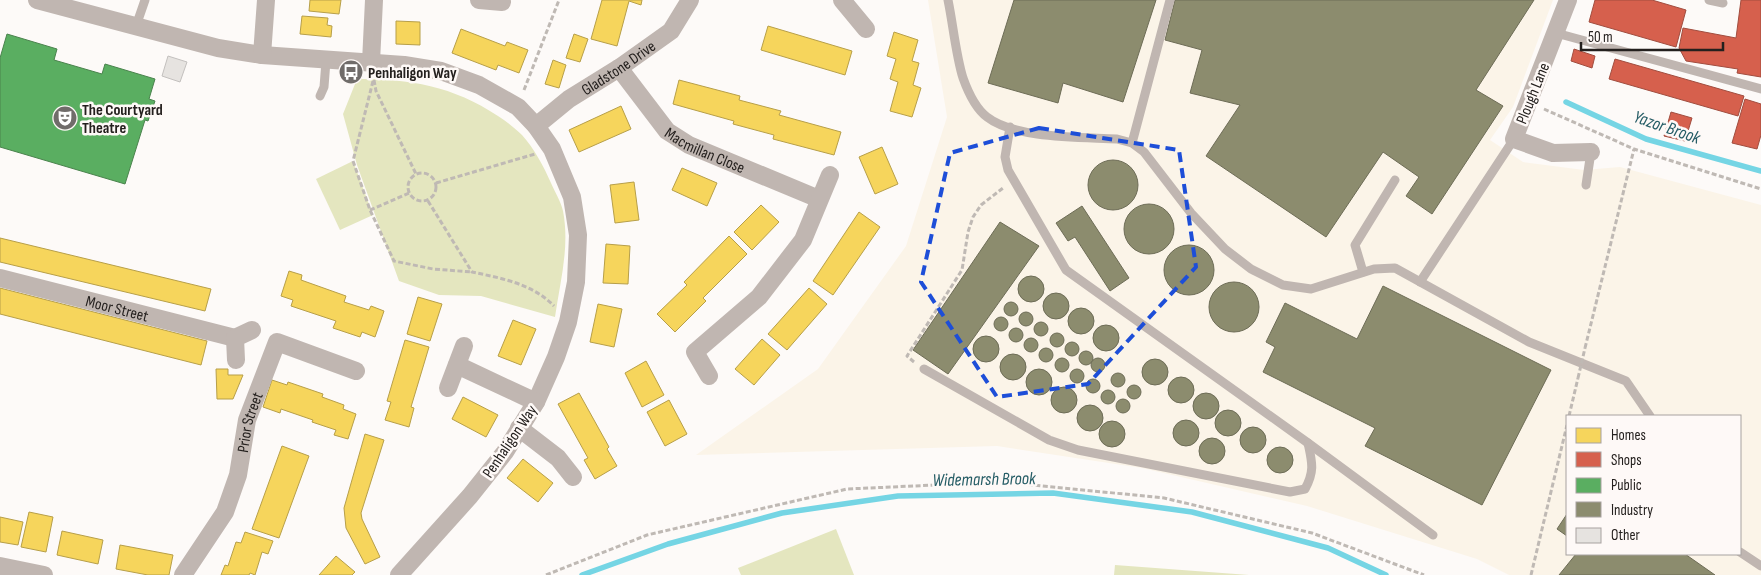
<svg xmlns="http://www.w3.org/2000/svg" width="1761" height="575" font-family="'Sofia Sans Condensed',sans-serif">
<rect width="100%" height="100%" fill="#fdfaf8"/>
<path fill="#fbf4e8" fill-rule="evenodd" d="M928,0H1553L1513,107L1490,140L1523,162L1584,170L1620,167L1761,205V575H1509L1477,559L1307,506L1142,468L997,446L696,455L818,369L906,246L947,117ZM1567,416H1740V554H1567Z"/>
<g fill="#e4e6bf">
<path d="M357,79C410,79 453,86 498,116C506,121 515,128 522,135C534,148 544,167 551,183C555,192 561,202 563,211C570,247 560,282 555,317L481,296L439,295L399,281L357,165L343,114Z"/>
<polygon points="353,161 373,215 340,230 316,179"/>
<polygon points="836,529 854,575 741,575 738,568"/>
<polygon points="1115,565 1249,575 1114,575"/>
</g>
<g fill="#f6d55c" stroke="#b79f49">
<polygon points="310,0 341,0 339,14 309,11"/>
<polygon points="602,0 642,0 641,5 629,1 617,46 591,39"/>
<polygon points="302,16 328,18 327,25 332,26 331,37 300,34"/>
<polygon points="396,21 420,22 420,45 396,44"/>
<polygon points="768,26 852,51 845,75 761,50"/>
<polygon points="461,29 505,46 507,42 528,50 519,73 498,65 496,70 452,53"/>
<polygon points="894,32 918,40 912,61 919,63 913,85 921,88 912,117 890,111 898,82 890,79 896,59 887,56"/>
<polygon points="574,34 588,39 580,62 566,58"/>
<polygon points="553,60 566,65 559,88 545,84"/>
<polygon points="679,80 740,96 739,100 781,111 779,115 841,132 834,155 773,139 774,135 733,124 734,121 673,104"/>
<polygon points="621,106 631,129 579,152 569,130"/>
<polygon points="882,147 898,184 875,194 859,157"/>
<polygon points="682,168 717,183 707,206 672,190"/>
<polygon points="634,182 639,220 615,223 610,185"/>
<polygon points="761,205 779,222 752,250 734,232"/>
<polygon points="859,212 880,227 833,295 813,281"/>
<polygon points="729,236 747,254 703,298 706,301 675,332 657,314 687,285 684,282"/>
<polygon points="0,238 211,289 205,311 0,262"/>
<polygon points="606,244 630,246 628,284 603,283"/>
<polygon points="289,271 302,275 301,280 346,296 344,302 369,310 371,306 384,311 375,337 362,332 360,337 333,328 336,321 291,306 293,300 281,296"/>
<polygon points="0,288 207,341 201,365 0,314"/>
<polygon points="809,288 827,304 787,350 768,334"/>
<polygon points="418,297 442,304 430,341 407,334"/>
<polygon points="598,304 622,309 614,347 590,342"/>
<polygon points="513,320 536,329 521,365 498,356"/>
<polygon points="762,339 780,355 754,385 735,369"/>
<polygon points="405,340 429,347 411,407 414,408 409,427 385,420 391,402 387,401"/>
<polygon points="646,361 664,395 642,407 625,373"/>
<polygon points="216,369 228,369 228,375 243,375 233,399 217,399"/>
<polygon points="272,380 287,385 288,382 323,394 322,397 344,405 343,409 356,414 348,439 334,435 336,430 312,422 313,420 281,409 280,413 263,407"/>
<polygon points="579,393 609,447 607,449 617,466 595,479 584,460 588,458 558,404"/>
<polygon points="463,397 498,415 486,437 452,419"/>
<polygon points="669,400 687,434 665,446 647,412"/>
<polygon points="365,434 384,440 361,513 362,519 380,557 365,564 346,528 344,508"/>
<polygon points="282,446 309,456 279,538 252,529"/>
<polygon points="523,459 553,483 538,502 507,478"/>
<polygon points="29,512 53,517 46,552 21,547"/>
<polygon points="0,517 23,522 18,545 0,542"/>
<polygon points="62,531 103,540 98,564 57,555"/>
<polygon points="245,532 273,541 268,554 262,552 255,575 250,573 249,575 221,575 225,565 228,566 236,542 241,543"/>
<polygon points="120,545 173,555 169,575 148,575 116,569"/>
<polygon points="336,556 355,572 352,575 319,575"/>
</g>
<g fill="#d6604d" stroke="#a14d3f">
<polygon points="1595,0 1652,0 1686,10 1676,47 1589,22"/>
<polygon points="1741,0 1761,0 1761,77 1737,73 1738,69 1686,61 1679,48 1683,28 1736,38"/>
<polygon points="1574,49 1595,56 1592,68 1571,61"/>
<polygon points="1615,59 1744,96 1738,116 1609,79"/>
<polygon points="1745,99 1761,104 1761,135 1757,149 1732,143"/>
<polygon points="1671,112 1692,118 1685,141 1664,136"/>
</g>
<polygon fill="#5aae61" stroke="#4a834d" points="7,34 57,49 54,60 102,74 105,64 155,79 149,99 155,101 148,121 145,120 125,184 0,147 0,58"/>
<g fill="#8c8c6e" stroke="#6d6c56">
<polygon points="1014,0 1156,0 1123,102 1063,83 1058,103 988,83"/>
<polygon points="1175,0 1534,0 1476,90 1503,106 1432,214 1406,196 1419,177 1383,152 1326,237 1206,156 1240,105 1190,93 1202,50 1165,40"/>
<circle cx="1113" cy="185" r="25"/>
<circle cx="1149" cy="229" r="25"/>
<polygon points="1082,206 1129,278 1110,291 1075,237 1068,241 1056,223"/>
<polygon points="1000,222 1039,246 948,374 913,350"/>
<circle cx="1189" cy="270" r="25"/>
<circle cx="1031" cy="289" r="13"/>
<circle cx="1234" cy="307" r="25"/>
<polygon points="1383,286 1551,370 1482,505 1365,446 1375,428 1263,372 1275,347 1266,342 1285,303 1357,339"/>
<circle cx="1056" cy="306" r="13"/>
<circle cx="1011" cy="309" r="7"/>
<circle cx="1081" cy="321" r="13"/>
<circle cx="1026" cy="319" r="7"/>
<circle cx="1001" cy="324" r="7"/>
<circle cx="1041" cy="329" r="7"/>
<circle cx="1106" cy="338" r="13"/>
<circle cx="1016" cy="335" r="7"/>
<circle cx="1057" cy="340" r="7"/>
<circle cx="986" cy="349" r="13"/>
<circle cx="1031" cy="345" r="7"/>
<circle cx="1072" cy="349" r="7"/>
<circle cx="1046" cy="355" r="7"/>
<circle cx="1086" cy="358" r="7"/>
<circle cx="1013" cy="367" r="13"/>
<circle cx="1098" cy="365" r="7"/>
<circle cx="1062" cy="365" r="7"/>
<circle cx="1155" cy="372" r="13"/>
<circle cx="1039" cy="382" r="13"/>
<circle cx="1077" cy="376" r="7"/>
<circle cx="1118" cy="380" r="7"/>
<circle cx="1181" cy="390" r="13"/>
<circle cx="1093" cy="386" r="7"/>
<circle cx="1134" cy="392" r="7"/>
<circle cx="1064" cy="400" r="13"/>
<circle cx="1108" cy="397" r="7"/>
<circle cx="1206" cy="406" r="13"/>
<circle cx="1123" cy="406" r="7"/>
<circle cx="1090" cy="418" r="13"/>
<circle cx="1228" cy="423" r="13"/>
<circle cx="1186" cy="433" r="13"/>
<circle cx="1112" cy="434" r="13"/>
<circle cx="1253" cy="440" r="13"/>
<circle cx="1212" cy="451" r="13"/>
<circle cx="1280" cy="460" r="13"/>
<polygon points="1567,514 1567,536 1557,529"/>
<polygon points="1576,554 1685,554 1715,575 1559,575"/>
</g>
<g fill="none" stroke-linecap="round" stroke-linejoin="round">
<g stroke="#75d5e4" stroke-width="5.5">
<polyline points="1566,102 1646,139 1761,171"/>
<polyline points="582,575 668,544 782,513 898,496 1053,493 1192,512 1328,548 1386,575"/>
</g>
</g>
<polygon fill="#e6e3e0" stroke="#c3c0be" points="168,56 187,62 180,82 162,76"/>
<g fill="none" stroke-linecap="round" stroke-linejoin="round">
<g stroke="#bfb9b4" stroke-width="3" stroke-dasharray="5 2.5" stroke-linecap="butt">
<polyline points="374,80 376,91 416,174"/>
<polyline points="373,81 353,161 370,210 394,261 433,269 472,272"/>
<polyline points="524,90 559,0"/>
<polyline points="1544,109 1634,149 1761,189"/>
<circle cx="422" cy="187" r="14"/>
<polyline points="436,183 535,154"/>
<path d="M428,201L472,272C501,278 533,284 554,306"/>
<polyline points="370,210 409,193"/>
<polyline points="1585,348 1634,149"/>
<polyline points="914,362 907,356 962,270 968,232 973,217 981,205 1003,188"/>
<polyline points="1569,416 1578,378"/>
<polyline points="546,575 647,535 847,489 1003,482 1164,498 1312,533 1424,575"/>
<polyline points="1531,575 1567,425"/>
</g>
<g stroke="#c0b6b1" stroke-width="9">
<path d="M948,0C953,24 956,56 963,78C968,92 975,108 987,117C1015,139 1082,137 1117,139L1132,143L1144,152L1191,213L1225,249L1251,269L1283,285L1311,289L1374,269L1395,268L1529,342L1626,381L1650,416"/>
<polyline points="1709,0 1723,3"/>
<polyline points="136,26 145,0"/>
<polyline points="1556,33 1761,89"/>
<polyline points="320,96 324,87 326,61"/>
<polyline points="1010,127 1005,157 1008,170 1066,270 1308,443 1433,535"/>
<polyline points="1132,143 1170,0"/>
<polyline points="1586,185 1591,152"/>
<polyline points="1363,272 1355,245 1395,180"/>
<polyline points="1420,282 1514,139"/>
<path d="M924,369L1049,440L1078,450L1290,492L1305,489C1315,471 1312,462 1308,443"/>
<polyline points="1740,552 1761,566"/>
</g>
<g stroke="#c0b6b1" stroke-width="18">
<polyline points="37,0 218,48 262,55 404,65 441,71 479,85 518,107 536,126 552,149 572,197 578,235 576,282 568,322 556,357 536,402 505,452 470,496 399,575"/>
<polyline points="479,0 502,2"/>
<polyline points="842,0 866,29"/>
<polyline points="1568,0 1514,139 1553,153 1591,152"/>
<polyline points="262,55 266,0"/>
<polyline points="371,62 374,0"/>
<path id="s1" d="M619,68L667,131L689,145L819,199"/>
<path id="s2" d="M536,126L569,99L619,68L671,31L690,0"/>
<path id="s3" d="M0,278L235,338"/>
<polyline points="236,360 235,338 252,330"/>
<polyline points="457,365 536,402"/>
<polyline points="709,376 695,352 759,297 803,240 830,175"/>
<polyline points="448,388 464,346"/>
<polyline points="519,428 558,458 573,477"/>
<polyline points="0,566 44,575"/>
<path id="s4" d="M183,575L225,512L238,475L247,420L277,342L356,371"/>
</g>
<polyline stroke="#bfb9b4" stroke-width="3" stroke-dasharray="5 2.5" stroke-linecap="butt" points="1578,378 1585,348"/>
</g>
<path fill="none" stroke="#1d4ed8" stroke-width="4" stroke-dasharray="10 6" stroke-linejoin="round" d="M1039,128L1179,150L1196,267L1088,384L997,397L921,282L950,153Z"/>
<defs>
<symbol id="bus-disc" viewBox="-11 -11 22 22"><circle r="9.5" fill="#706c6a" stroke="#fef9f7"/><path d="M-5-6H5V4H4V6H2V4H-2V6H-4V4H-5ZM-3.5-4V0h7V-4ZM-3.5 1.2v1.5H-2V1.2ZM2 1.2v1.5H3.5V1.2Z" fill="#fff"/></symbol>
<symbol id="theatre-disc" viewBox="-11 -11 22 22"><circle r="9.5" fill="#706c6a" stroke="#fef9f7"/><path d="M-5-5.5Q0-4 5-5.5V0Q5 5 0 6Q-5 5-5 0ZM-3.3-2.5H-1v1.5H-3.3ZM1-2.5H3.3v1.5H1ZM-2.8 1Q0 5.5 2.8 1Z" fill="#fff"/></symbol>
</defs>
<g fill-rule="evenodd">
<use href="#bus-disc" x="337" y="58" width="28" height="28"/>
<use href="#theatre-disc" x="51" y="104" width="28" height="28"/>
</g>
<g text-anchor="middle" stroke-width="5" stroke-linejoin="round" paint-order="stroke">
<g font-size="16" fill="#24201e" stroke="#fef9f7">
<text dy="6" stroke="none"><textPath href="#s2" startOffset="101">Gladstone Drive</textPath></text>
<text transform="translate(1532 93) rotate(-68)" y="6">Plough Lane</text>
<text dy="6" stroke="none"><textPath href="#s1" startOffset="122">Macmillan Close</textPath></text>
<text dy="6" stroke="none"><textPath href="#s3" startOffset="121">Moor Street</textPath></text>
<text dy="6" stroke="none"><textPath href="#s4" startOffset="169">Prior Street</textPath></text>
<text transform="translate(509 441) rotate(-56)" y="6">Penhaligon Way</text>
</g>
<g font-size="16" font-weight="bold" fill="#24201e" stroke="#fef9f7" text-anchor="start">
<text x="368" y="78">Penhaligon Way</text>
<text x="82" y="115">The Courtyard<tspan x="82" dy="18">Theatre</tspan></text>
</g>
<g font-size="18" font-style="italic" fill="#265d66" stroke="#fef9f7">
<text transform="translate(1667 127) rotate(19)" y="6">Yazor Brook</text>
<text transform="translate(984 479) rotate(-1)" y="6">Widemarsh Brook</text>
</g>
</g>
<rect x="1566" y="415" width="175" height="140" fill="#fef9f7" stroke="#a7a2a0"/>
<rect x="1576" y="428" width="25" height="15" fill="#f6d55c" stroke="#a7a2a0"/>
<text x="1611" y="440" font-size="15" fill="#24201e">Homes</text>
<rect x="1576" y="452" width="25" height="15" fill="#d6604d" stroke="#a7a2a0"/>
<text x="1611" y="465" font-size="15" fill="#24201e">Shops</text>
<rect x="1576" y="478" width="25" height="15" fill="#5aae61" stroke="#a7a2a0"/>
<text x="1611" y="490" font-size="15" fill="#24201e">Public</text>
<rect x="1576" y="502" width="25" height="15" fill="#8c8c6e" stroke="#a7a2a0"/>
<text x="1611" y="515" font-size="15" fill="#24201e">Industry</text>
<rect x="1576" y="528" width="25" height="15" fill="#e6e3e0" stroke="#a7a2a0"/>
<text x="1611" y="540" font-size="15" fill="#24201e">Other</text>
<path d="M1581 42v8h142v-8" fill="none" stroke="#24201e" stroke-width="2.5"/>
<text x="1588" y="42" font-size="15" fill="#24201e" stroke="#fef9f7" stroke-width="4" paint-order="stroke">50 m</text>
</svg>
